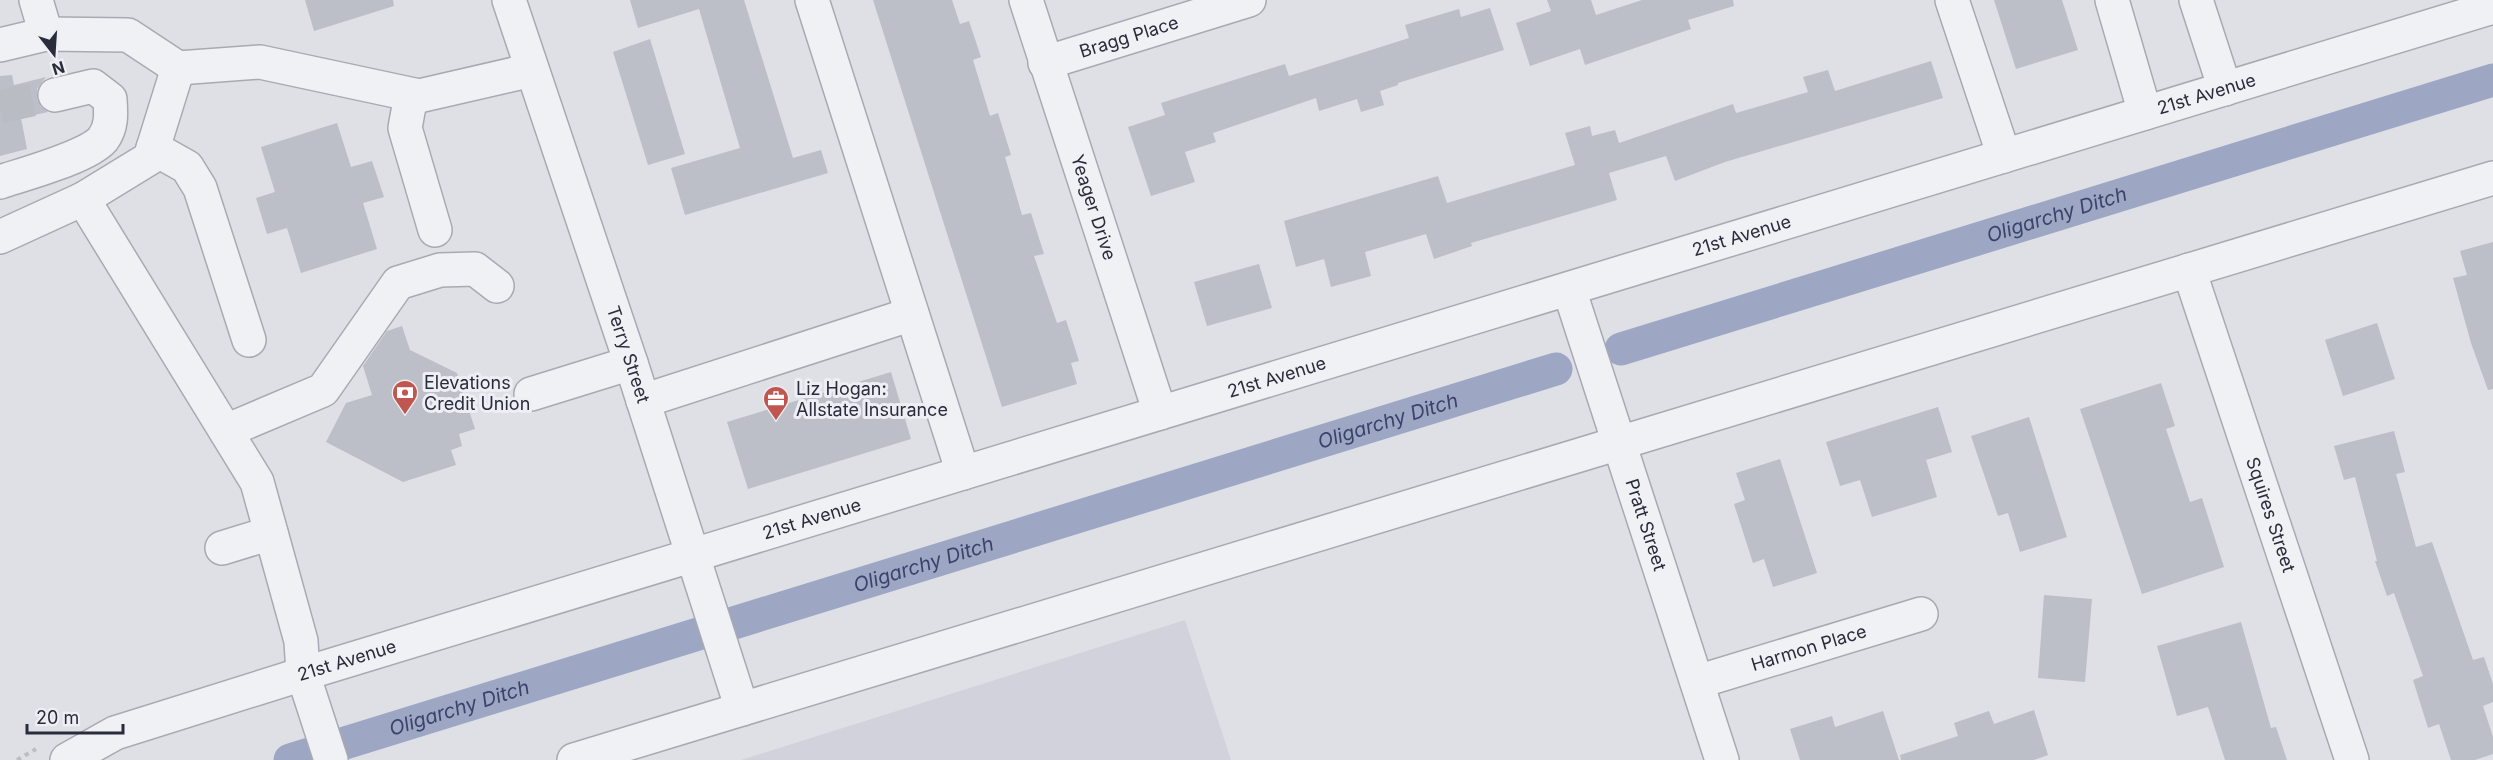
<svg xmlns="http://www.w3.org/2000/svg" width="2493" height="760" font-family="Inter,sans-serif">
<rect width="100%" height="100%" fill="#dee0e6"/>
<polygon fill="#d1d2db" points="1185,620 1231,760 741,760"/>
<g fill="none" stroke-linecap="round" stroke-linejoin="round">
<g stroke="#9da7c3" stroke-width="33">
<path id="s1" d="M1621,349L2493,80"/>
<path id="s2" d="M290,760L1556,369"/>
</g>
</g>
<g fill="#bcbec8">
<polygon points="305,0 393,0 394,6 314,31"/>
<polygon points="630,0 744,0 793,158 821,150 828,173 685,215 671,168 740,148 699,9 638,28"/>
<polygon points="873,0 952,0 960,24 969,21 981,57 973,60 990,116 998,113 1011,155 1005,157 1022,215 1031,213 1044,254 1034,256 1057,323 1066,320 1079,361 1071,363 1077,384 1002,407"/>
<polygon points="1547,0 1591,0 1596,15 1642,0 1733,0 1734,6 1688,20 1691,29 1585,65 1580,49 1530,66 1516,23 1551,11"/>
<polygon points="1994,0 2062,0 2078,50 2016,69"/>
<polygon points="1490,8 1504,50 1398,83 1398,85 1380,91 1384,105 1361,112 1357,99 1319,111 1316,98 1213,133 1216,142 1185,152 1195,182 1151,196 1128,127 1165,115 1161,103 1285,64 1289,76 1409,38 1405,25 1459,9 1461,17"/>
<polygon points="650,39 685,154 648,165 613,52"/>
<polygon points="1931,61 1943,98 1725,162 1675,181 1666,156 1609,173 1617,200 1471,243 1472,246 1434,259 1426,234 1365,252 1371,276 1331,287 1324,259 1296,267 1284,221 1438,176 1447,203 1575,165 1565,133 1590,126 1592,136 1615,130 1619,143 1733,104 1736,113 1808,92 1803,77 1828,70 1835,91"/>
<polygon points="12,75 14,85 46,77 37,89 37,99 41,107 48,112 21,118 27,149 0,156 0,76"/>
<polygon points="337,123 351,167 372,161 384,197 363,203 377,249 301,273 287,228 267,234 256,198 275,192 261,147"/>
<polygon points="2493,242 2493,389 2488,390 2471,343 2453,278 2467,275 2460,251"/>
<polygon points="1259,264 1272,308 1207,326 1194,282"/>
<polygon points="2377,323 2395,379 2343,396 2325,340"/>
<polygon points="402,326 410,350 457,373 475,429 459,434 462,446 451,450 456,465 403,482 326,442 346,403 372,395 363,366 387,331"/>
<polygon points="891,372 911,439 748,489 727,422"/>
<polygon points="2161,383 2175,426 2166,429 2190,502 2202,498 2224,567 2142,594 2080,409"/>
<polygon points="1938,407 1952,452 1926,460 1937,497 1872,517 1860,480 1840,486 1826,442"/>
<polygon points="2029,417 2067,537 2020,552 2008,513 1998,516 1971,436"/>
<polygon points="2394,431 2405,472 2396,474 2416,547 2432,542 2473,660 2484,657 2493,684 2493,702 2483,706 2493,737 2493,754 2475,760 2451,760 2439,724 2428,728 2413,680 2423,676 2394,593 2387,596 2375,561 2377,561 2355,477 2344,480 2334,446"/>
<polygon points="1780,459 1817,573 1773,587 1764,559 1753,563 1734,504 1745,500 1736,473"/>
<polygon points="2044,595 2092,599 2085,682 2038,678"/>
<polygon points="2241,622 2271,728 2276,727 2287,760 2225,760 2208,707 2177,716 2157,646"/>
<polygon points="2034,710 2048,755 2034,760 1901,760 1900,755 1958,736 1954,723 1989,711 1994,724"/>
<polygon points="1883,711 1899,760 1800,760 1790,729 1832,716 1835,727"/>
</g>
<g fill="none" stroke-linecap="round" stroke-linejoin="round">
<polyline stroke="#babcc4" stroke-width="33" stroke-dasharray="33 16" stroke-linecap="butt" points="0,107 55,95"/>
<defs>
<g id="minor">
<polyline points="36,0 46,34"/>
<path id="s3" d="M509,0L631,363L742,709"/>
<polyline points="812,0 963,473"/>
<path id="s4" d="M1026,0L1160,413"/>
<polyline points="1952,0 2004,156"/>
<polyline points="2112,0 2145,113"/>
<polyline points="2196,0 2225,89"/>
<polyline points="0,45 46,34 128,35 178,68 260,62 419,96 532,70"/>
<path id="s5" d="M1045,63L1249,0"/>
<polyline points="411,95 405,128 435,230"/>
<polyline points="153,148 187,167 200,188 249,340"/>
<path d="M0,182C24,174 88,157 103,139C112,127 111,114 110,99L93,86L55,95"/>
<polyline points="83,199 257,482 301,641 303,674 331,760"/>
<polyline points="0,237 83,199 150,158 178,68"/>
<path id="s6" d="M2189,270L2352,760"/>
<path id="s7" d="M1569,289L1722,760"/>
<polyline points="531,394 631,363"/>
<polyline points="643,401 912,314"/>
<polyline points="226,431 323,390 398,283 440,270 475,269 497,286"/>
<polyline points="222,548 271,533"/>
<path id="s8" d="M1697,682L1921,614"/>
<path id="s9" d="M67,760L115,733L303,674L2493,7"/>
<polyline points="574,760 2493,178"/>
</g>
</defs>
<use href="#minor" stroke="#a8aab3" stroke-width="36"/>
<polyline stroke="#bcbec5" stroke-width="4" stroke-dasharray="4.5 4.5" stroke-linecap="butt" points="17,760 36,749"/>
<use href="#minor" stroke="#f0f1f5" stroke-width="33"/>
</g>
<defs>
<symbol id="bank-pin" viewBox="-11 -11 22 30"><path d="M0 17L-7.5 6A9.5 9.5 0 1 1 7.5 6Z" fill="#bf564f" stroke="#edeff4"/><path d="M-6-4H6V4H-6ZM0-2.3a2.3 2.3 0 1 0 0 4.6a2.3 2.3 0 1 0 0-4.6Z" fill="#fff"/></symbol>
<symbol id="office-pin" viewBox="-11 -11 22 30"><path d="M0 17L-7.5 6A9.5 9.5 0 1 1 7.5 6Z" fill="#bf564f" stroke="#edeff4"/><path d="M-6-3h4V-5.5h4V-3h4V5H-6ZM-1-4.5V-3h2v-1.5ZM-6 0V1H6V0Z" fill="#fff"/></symbol>
</defs>
<g fill-rule="evenodd">
<use href="#bank-pin" x="390" y="378" width="30" height="40"/>
<use href="#office-pin" x="761" y="384" width="30" height="40"/>
</g>
<g text-anchor="middle" stroke-width="6" stroke-linejoin="round" paint-order="stroke">
<g font-size="18" fill="#292c3b" stroke="#edeff4">
<text dy="6" stroke="none"><textPath href="#s5" startOffset="88">Bragg Place</textPath></text>
<text dy="6" stroke="none"><textPath href="#s9" startOffset="2242">21st Avenue</textPath></text>
<text dy="6" stroke="none"><textPath href="#s4" startOffset="218">Yeager Drive</textPath></text>
<text dy="6" stroke="none"><textPath href="#s9" startOffset="1756">21st Avenue</textPath></text>
<text dy="6" stroke="none"><textPath href="#s3" startOffset="374">Terry Street</textPath></text>
<text dy="6" stroke="none"><textPath href="#s9" startOffset="1270">21st Avenue</textPath></text>
<text dy="6" stroke="none"><textPath href="#s6" startOffset="258">Squires Street</textPath></text>
<text dy="6" stroke="none"><textPath href="#s9" startOffset="784">21st Avenue</textPath></text>
<text dy="6" stroke="none"><textPath href="#s7" startOffset="248">Pratt Street</textPath></text>
<text dy="6" stroke="none"><textPath href="#s8" startOffset="117">Harmon Place</textPath></text>
<text dy="6" stroke="none"><textPath href="#s9" startOffset="298">21st Avenue</textPath></text>
</g>
<g font-size="18" fill="#292c3b" stroke="#edeff4" text-anchor="start">
<text x="424" y="389">Elevations<tspan x="424" dy="21">Credit Union</tspan></text>
<text x="796" y="395">Liz Hogan:<tspan x="796" dy="21">Allstate Insurance</tspan></text>
</g>
<g font-size="20" font-style="italic" fill="#38446b" stroke="#edeff4">
<text dy="7" stroke="none"><textPath href="#s1" startOffset="456">Oligarchy Ditch</textPath></text>
<text dy="7" stroke="none"><textPath href="#s2" startOffset="1149">Oligarchy Ditch</textPath></text>
<text dy="7" stroke="none"><textPath href="#s2" startOffset="663">Oligarchy Ditch</textPath></text>
<text dy="7" stroke="none"><textPath href="#s2" startOffset="177">Oligarchy Ditch</textPath></text>
</g>
</g>
<g transform="translate(54 54) rotate(163)" stroke="#edeff4" stroke-width="4.5" paint-order="stroke">
<path d="M0-4.5L10 22L0 15L-10 22Z" fill="#292c3b"/>
<text y="-9" font-size="16" font-weight="bold" text-anchor="middle" fill="#292c3b">N</text>
</g>
<path d="M27 724v9h96v-9" fill="none" stroke="#292c3b" stroke-width="3"/>
<text x="36" y="724" font-size="18" fill="#292c3b" stroke="#edeff4" stroke-width="4.5" paint-order="stroke">20 m</text>
</svg>
